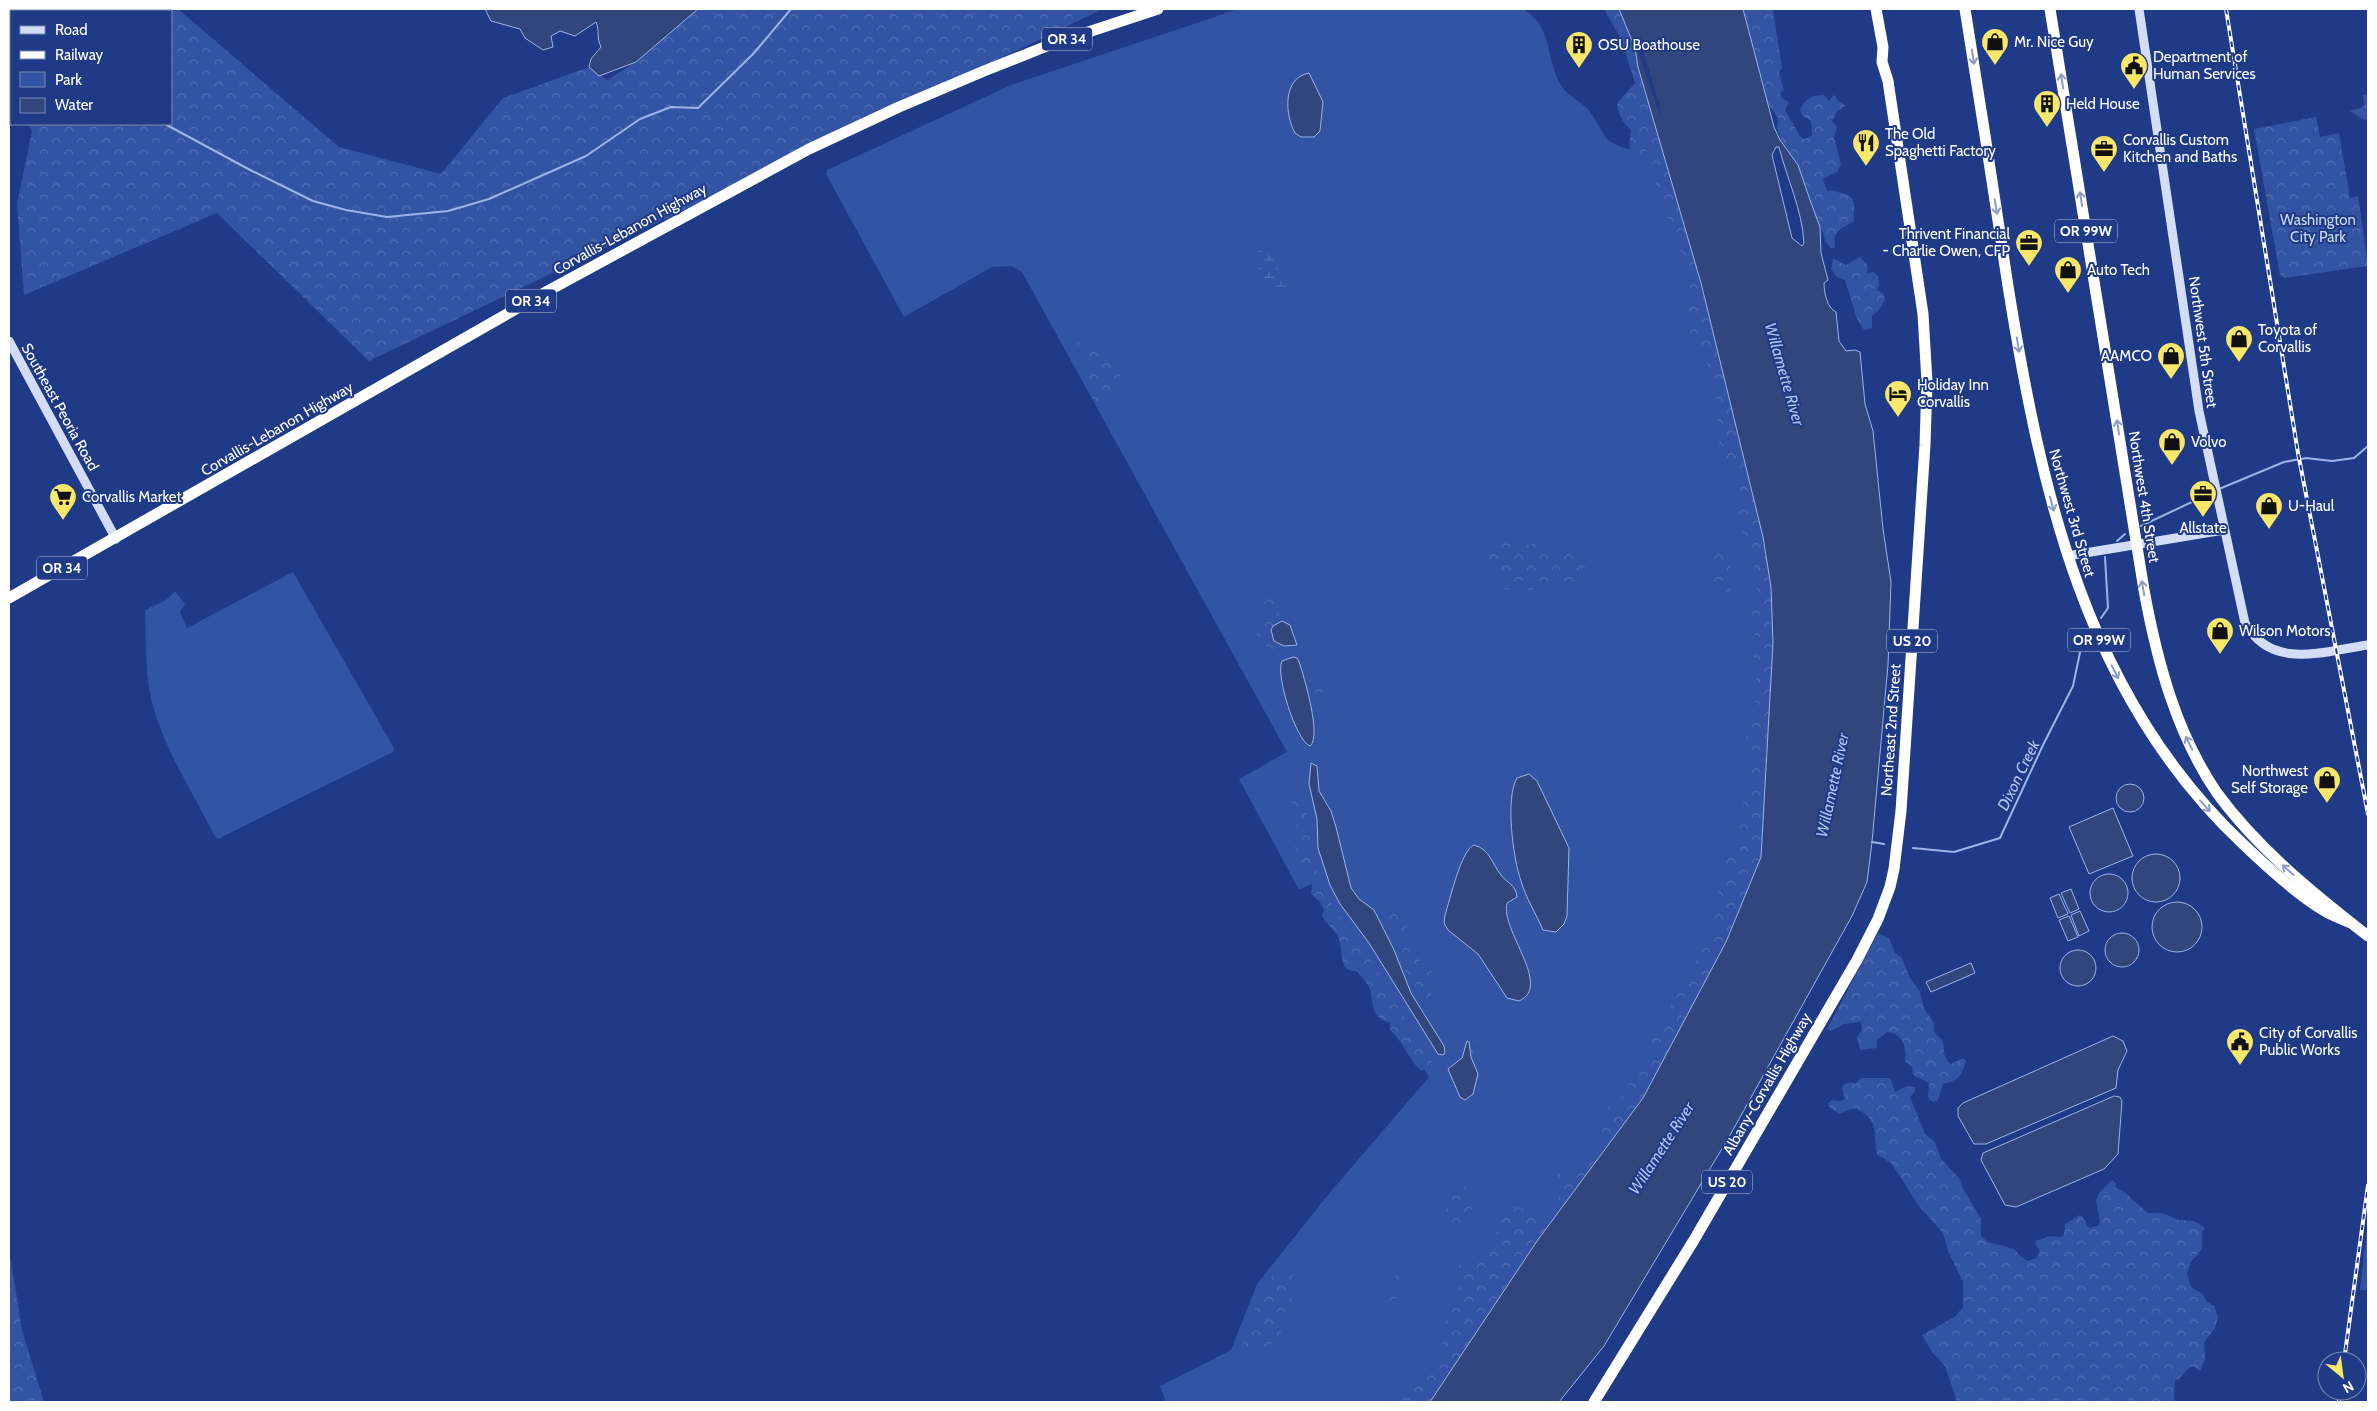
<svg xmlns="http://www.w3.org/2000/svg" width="2377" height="1411" font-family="Cabin,sans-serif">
<defs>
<pattern id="forest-crowns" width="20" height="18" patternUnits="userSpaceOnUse" patternTransform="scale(1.25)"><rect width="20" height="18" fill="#3353a3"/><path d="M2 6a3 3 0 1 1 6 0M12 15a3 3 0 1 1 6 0" fill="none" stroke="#526db1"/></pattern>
<pattern id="wetland-marsh" width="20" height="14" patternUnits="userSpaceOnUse" patternTransform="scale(1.25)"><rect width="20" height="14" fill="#3353a3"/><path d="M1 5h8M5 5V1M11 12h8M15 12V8" fill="none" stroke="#526db1"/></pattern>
</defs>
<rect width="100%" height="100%" fill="#1f3a86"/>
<g fill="#3353a3">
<path d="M1238,9H1523C1553,27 1545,54 1559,82C1567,98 1582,100 1591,113C1596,120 1600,129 1605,136C1607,140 1610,141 1613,143C1632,154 1641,147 1660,141L1763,537L1761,857L1643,1098L1548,1226L1428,1402H1166L1160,1386L1231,1350L1257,1284L1327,1196L1429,1077L1313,883L1299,890L1239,779L1287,752L1022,272L1011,266L992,267L904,317L826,174L827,170L1011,85Z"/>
<path d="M293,572L394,748L393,752L218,839L214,835C192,790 163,748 151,699C145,670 146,640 145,610L166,600L175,591L185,604L180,612L187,628Z"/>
<polygon points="2368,1220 2368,1282 2367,1290 2360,1290"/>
</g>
<g fill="url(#forest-crowns)">
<polygon points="9,9 178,9 339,147 441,174 503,98 589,67 607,80 636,62 698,9 1103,9 369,361 217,213 24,295 17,204 32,131 28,124 171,124 171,11 11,11 11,101 9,99"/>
<path d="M1604,9H1619L1635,48L1638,67L1701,283L1763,537L1771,587L1773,643L1761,857L1726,942L1643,1098L1548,1226L1430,1402H1397L1414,1390L1433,1368L1438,1350L1443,1341L1442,1328L1446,1320V1312L1459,1286L1453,1272L1468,1253L1481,1260C1499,1247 1492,1243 1499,1225C1501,1218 1511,1212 1516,1207L1528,1210L1534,1218L1543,1217L1561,1194L1557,1172L1562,1166L1576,1172L1584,1165L1582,1161L1586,1152L1595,1153L1603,1143L1600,1130C1605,1123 1603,1114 1608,1107L1617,1105L1628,1087L1630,1076L1640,1067L1652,1045L1650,1038L1652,1030C1670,1020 1672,997 1683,981C1697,962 1709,941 1717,919L1708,914L1714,897L1718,895L1728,858L1738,839L1739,821L1748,782L1749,758L1744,744L1748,733L1749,717L1755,702L1757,662L1752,656L1755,630L1749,606L1750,599L1757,589L1751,554L1746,546L1736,507L1735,499L1739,485L1736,478L1728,471L1723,459L1718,437L1716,397L1719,387L1712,369L1698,355L1683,313L1686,291V267L1655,184L1652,157L1647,151L1644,153L1643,158H1640L1629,147L1631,130C1623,123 1618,114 1617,103L1635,83L1621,39Z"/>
<path d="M1737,9H1773L1782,68L1779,72L1784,90L1780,93L1782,98L1789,102L1785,110L1800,136L1804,139L1812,136L1811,121L1802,115L1800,110C1805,99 1811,95 1824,95L1829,101L1834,95L1838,101L1846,106L1837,111L1832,121L1837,127L1834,138L1841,164L1837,172L1823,179L1827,191C1833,189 1834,191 1839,192C1859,197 1853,203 1854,221C1840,229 1832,232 1835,248H1831L1825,241L1823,232L1780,149L1782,142L1777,128L1778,118L1765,99Z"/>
<polygon points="2368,94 2368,119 2364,120 2350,111 2360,108 2364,105 2363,95"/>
<polygon points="2316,117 2320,137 2339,133 2350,198 2358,196 2368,266 2285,278 2280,275 2254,129"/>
<polygon points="1860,257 1868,266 1867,273 1873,272 1878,276 1879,286 1876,290 1883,293 1885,300 1879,310 1872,316 1872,328 1864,330 1857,319 1845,280 1837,277 1831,269 1833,258 1846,265"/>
<polygon points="1074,341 1107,353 1120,375 1117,391 1095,403 1085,386 1089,381 1089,366 1083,359"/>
<path d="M1496,541L1521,547L1535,543C1542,546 1547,552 1557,551C1568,550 1572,545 1584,551L1586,566L1577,580L1568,585L1553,578L1542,588L1525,591L1505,589L1501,583L1500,571L1483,566L1480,562L1491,542Z"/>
<path d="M1720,552L1723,554L1734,575L1729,591L1722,595L1712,592L1709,587C1711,583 1714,579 1715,575C1715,566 1708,557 1720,552Z"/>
<polygon points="1268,599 1279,601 1278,615 1282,621 1277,622 1277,644 1284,648 1276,652 1262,644 1257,634 1262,619 1260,607"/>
<circle cx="1315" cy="686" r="9"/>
<path d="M1293,787L1300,788L1304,798L1314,866L1327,894L1335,910L1359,941L1432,1062V1066L1421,1071C1408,1059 1403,1041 1390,1030V1023C1373,1019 1372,1005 1371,992C1370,986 1361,976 1357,971C1337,973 1344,949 1338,937C1334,928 1326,925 1322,915L1324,910L1320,902L1311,894C1311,891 1312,889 1312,886C1312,865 1286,861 1298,829L1294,822L1296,815L1290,799Z"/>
<path d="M1389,911H1399L1402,914V921L1415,935V948L1420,962L1427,965L1433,973L1432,979L1427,984L1432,991L1428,999C1413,999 1416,987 1414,978L1400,968L1396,958C1397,947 1406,936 1393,927C1389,924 1385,925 1382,922Z"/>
<path d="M1878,933L1889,938L1895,953L1902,958L1910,978L1920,992L1924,1008L1934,1023V1032L1943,1041C1944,1050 1943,1059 1951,1064L1963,1058L1966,1061C1961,1077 1959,1080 1943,1084L1938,1100L1934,1102L1930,1100L1928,1096L1929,1083L1913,1075L1912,1067L1905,1061C1907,1048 1903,1033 1887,1032L1877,1040V1048L1860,1050L1857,1037L1862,1030L1861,1022L1844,1024L1831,1031L1827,1029Z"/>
<polygon points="1478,1041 1484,1049 1482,1055 1473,1059 1471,1057 1470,1046"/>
<path d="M1861,1078H1888L1891,1080L1895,1092L1907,1086L1915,1087V1091L1910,1097L1925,1134L1935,1142L1941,1159L1960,1179L1962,1187L1981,1219V1236L1988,1242L2014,1249L2020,1256L2028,1261L2036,1258L2040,1251L2035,1244L2037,1240C2041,1240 2046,1237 2050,1236C2061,1236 2065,1242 2065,1224L2080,1215C2086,1219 2085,1225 2090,1228L2098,1226L2100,1222L2096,1201L2099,1193L2112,1180L2116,1183L2115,1187L2123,1191L2148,1213H2162L2179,1220L2194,1221L2205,1228L2202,1232V1249L2191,1262L2187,1274L2191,1287L2203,1294L2207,1302L2214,1306L2218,1316L2215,1328L2204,1343L2205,1359L2200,1371L2193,1366C2186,1368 2183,1378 2175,1381L2174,1402H1957L1945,1366L1932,1352L1922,1335L1956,1316L1963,1307V1282L1948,1251L1943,1233L1918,1205L1892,1164L1877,1154C1873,1133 1880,1118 1854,1108L1839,1114L1829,1107L1828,1103L1832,1100L1841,1101L1845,1099L1842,1088L1844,1084L1852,1082L1855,1084Z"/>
<polygon points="1455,1185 1463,1185 1467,1189 1472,1209 1469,1216 1457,1225 1450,1220 1446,1212 1449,1203 1447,1195"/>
<polygon points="9,1248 22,1330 44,1402 9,1402"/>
<path d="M1277,1268L1291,1272L1294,1277C1293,1283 1289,1288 1290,1294C1292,1301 1298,1303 1298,1311L1286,1321L1278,1338L1265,1350L1249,1349L1242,1344L1259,1297Z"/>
<path d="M1401,1269L1404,1272C1403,1284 1398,1303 1386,1308L1388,1294L1396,1284L1395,1272Z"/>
</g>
<path fill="url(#wetland-marsh)" d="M1267,249C1286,260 1274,263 1280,278L1286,282L1291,281L1286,302L1266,287L1257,274L1259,261L1258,251Z"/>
<g fill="#32467e" stroke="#9cb3eb" fill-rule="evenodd">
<path d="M485,9H698L636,62L599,76L589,67L591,59L601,47C596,37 600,31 596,22L575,36L560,31L551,36L553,47L543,50L525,38L520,29L491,21Z"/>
<path d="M1619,9H1743L1774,127L1780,140L1798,165L1810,200L1820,227L1821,253L1828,280L1824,283C1824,292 1827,308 1836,312L1839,341L1846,351L1855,350L1860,352L1865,404L1873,431L1883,529L1891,582L1888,665L1872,842L1867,882L1852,916L1729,1137L1604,1346L1559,1402H1430L1537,1241L1643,1098L1726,942L1761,857L1773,643L1771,587L1763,537L1701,283L1638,67L1635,48ZM1776,147H1779C1787,179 1802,209 1804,243L1802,246L1792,238L1772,155Z"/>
<path d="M1309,73L1323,102L1320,131L1314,137H1301L1295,133C1285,115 1282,78 1309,73Z"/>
<polygon points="1282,621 1290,625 1297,645 1284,646 1274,641 1271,630 1273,626"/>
<path d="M1293,657L1297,658L1299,662C1304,676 1322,737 1310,746C1296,741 1275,674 1282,661Z"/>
<polygon points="1311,763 1317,766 1319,791 1331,811 1336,827 1351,888 1359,899 1374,910 1394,950 1411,993 1444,1046 1445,1053 1443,1055 1438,1054 1369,943 1340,904 1330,885 1318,848 1317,819 1309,784"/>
<path d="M1529,774L1537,781L1569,848L1567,916L1564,924L1556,932L1543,930C1536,914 1526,898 1521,881C1513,858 1505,798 1517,778Z"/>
<circle cx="2130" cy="798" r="14"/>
<polygon points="2113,808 2133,856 2089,874 2069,827"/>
<path d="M1474,845C1490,849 1492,864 1501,875C1507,883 1516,885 1517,897L1507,903C1500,930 1553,986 1519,1001L1507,998L1478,954L1448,930L1444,923L1445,915C1450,900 1461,850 1474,845Z"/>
<circle cx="2156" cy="878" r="24"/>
<circle cx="2109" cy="893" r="19"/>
<polygon points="2071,889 2079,909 2070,913 2061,893"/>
<polygon points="2059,894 2068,914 2058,918 2050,898"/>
<circle cx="2177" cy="927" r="25"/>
<polygon points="2080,911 2089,931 2079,936 2071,915"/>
<polygon points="2069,916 2078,937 2068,941 2059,920"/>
<circle cx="2122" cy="950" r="17"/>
<circle cx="2078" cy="968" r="18"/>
<polygon points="1971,963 1975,973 1931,992 1926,982"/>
<polygon points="2113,1036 2123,1041 2127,1051 2118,1070 2116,1088 1986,1144 1974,1144 1958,1116 1958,1108 1963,1103"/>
<polygon points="1467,1041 1469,1042 1471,1057 1478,1074 1473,1094 1465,1100 1460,1097 1448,1069 1462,1058"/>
<polygon points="2114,1096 2120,1097 2122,1101 2118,1154 2104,1169 2016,1207 2005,1205 1981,1160 1983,1153"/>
</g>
<polygon fill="#1f3a86" points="1642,47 1660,106 1659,107 1662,121 1637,48"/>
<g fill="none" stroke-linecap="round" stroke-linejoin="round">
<g stroke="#9cb3eb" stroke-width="2">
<polyline points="9,15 11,17"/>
<polyline points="165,124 252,171 313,201 346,210 387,217 448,211 489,199 586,156 640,119 671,107 698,108 754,53 791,9"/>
<polyline points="2219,489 2284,462 2306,458 2332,461 2354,458 2368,446"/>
<polyline points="2141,526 2213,492"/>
<polyline points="2117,541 2125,534"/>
<polyline points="2101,618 2108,608 2105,557"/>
<polyline points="1872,842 1884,844"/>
<polyline points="1913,848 1954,852 2000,838 2043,745 2073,686 2083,638"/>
</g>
<g stroke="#d3ddf8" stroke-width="9">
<path d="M2139,9L2199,411L2245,623C2272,671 2324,651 2368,645"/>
<polyline points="9,341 116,539"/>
<polyline points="2067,556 2224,530"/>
</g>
<g stroke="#fff" stroke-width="11">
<path d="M1965,9C1980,101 1994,194 2008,286C2041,491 2085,696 2243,844C2266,866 2296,894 2323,910C2332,916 2342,919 2351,923"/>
<path d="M2050,9L2144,590C2157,661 2176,733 2217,793C2258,849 2314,894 2368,936"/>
<polyline points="9,598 544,293 809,149 899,107 984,71 1052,44 1158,9"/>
<polyline points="1594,1402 1694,1240 1857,960 1878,919 1890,887 1894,869 1901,811 1925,445 1927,382 1923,314 1888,81 1882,62 1883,47 1876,9"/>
</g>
<defs>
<g id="rail">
<polyline points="2226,9 2298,453 2368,814"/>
<polyline points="2344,1361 2368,1185"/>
<polyline points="2339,1402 2340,1391"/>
</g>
</defs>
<use href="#rail" stroke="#fff" stroke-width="4"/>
<use href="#rail" stroke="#1f3a86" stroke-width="2" stroke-dasharray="5.5" stroke-linecap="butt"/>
</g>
<defs><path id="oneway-shaft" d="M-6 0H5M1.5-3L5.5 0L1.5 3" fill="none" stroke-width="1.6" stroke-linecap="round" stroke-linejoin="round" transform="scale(1.25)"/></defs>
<g stroke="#8f9cc2">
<use href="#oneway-shaft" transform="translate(1973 57) rotate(81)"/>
<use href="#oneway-shaft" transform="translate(2062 81) rotate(-99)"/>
<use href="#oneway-shaft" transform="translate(2081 199) rotate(-99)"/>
<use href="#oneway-shaft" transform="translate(1996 207) rotate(81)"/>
<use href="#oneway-shaft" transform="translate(2018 345) rotate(81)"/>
<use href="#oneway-shaft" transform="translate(2118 427) rotate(-98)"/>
<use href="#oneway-shaft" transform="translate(2052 504) rotate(75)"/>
<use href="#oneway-shaft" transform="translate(2143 588) rotate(-100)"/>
<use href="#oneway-shaft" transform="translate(2115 672) rotate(63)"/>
<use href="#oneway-shaft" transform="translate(2189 743) rotate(-116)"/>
<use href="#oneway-shaft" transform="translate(2205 806) rotate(48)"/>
<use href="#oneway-shaft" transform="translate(2288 870) rotate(-139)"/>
</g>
<defs>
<symbol id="shop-pin" viewBox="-11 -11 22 30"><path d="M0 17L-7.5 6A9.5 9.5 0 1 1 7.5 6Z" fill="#f8e768" stroke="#1f3a86"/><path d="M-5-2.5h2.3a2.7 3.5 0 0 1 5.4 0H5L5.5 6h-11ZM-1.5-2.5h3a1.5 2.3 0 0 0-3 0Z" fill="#111"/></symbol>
<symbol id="building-pin" viewBox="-11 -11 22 30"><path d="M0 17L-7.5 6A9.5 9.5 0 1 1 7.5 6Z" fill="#f8e768" stroke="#1f3a86"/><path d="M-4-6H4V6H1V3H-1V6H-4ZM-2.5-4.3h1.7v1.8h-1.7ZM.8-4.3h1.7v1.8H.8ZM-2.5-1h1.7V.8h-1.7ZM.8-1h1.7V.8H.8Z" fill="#111"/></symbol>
<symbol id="civic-pin" viewBox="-11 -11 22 30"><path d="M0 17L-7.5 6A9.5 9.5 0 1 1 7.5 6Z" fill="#f8e768" stroke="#1f3a86"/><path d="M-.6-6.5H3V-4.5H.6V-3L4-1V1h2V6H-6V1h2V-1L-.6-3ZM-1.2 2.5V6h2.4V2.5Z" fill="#111"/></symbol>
<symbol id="restaurant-pin" viewBox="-11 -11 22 30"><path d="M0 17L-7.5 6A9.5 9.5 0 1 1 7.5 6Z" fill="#f8e768" stroke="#1f3a86"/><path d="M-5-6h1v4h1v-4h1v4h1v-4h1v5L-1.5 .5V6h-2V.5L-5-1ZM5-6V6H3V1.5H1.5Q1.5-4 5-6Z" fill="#111"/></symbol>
<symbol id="office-pin" viewBox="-11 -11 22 30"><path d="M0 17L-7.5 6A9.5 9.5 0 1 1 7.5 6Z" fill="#f8e768" stroke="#1f3a86"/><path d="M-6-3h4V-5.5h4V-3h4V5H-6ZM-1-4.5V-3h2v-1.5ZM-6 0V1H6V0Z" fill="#111"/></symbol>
<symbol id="hotel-pin" viewBox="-11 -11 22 30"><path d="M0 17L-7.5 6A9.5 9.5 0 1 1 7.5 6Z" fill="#f8e768" stroke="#1f3a86"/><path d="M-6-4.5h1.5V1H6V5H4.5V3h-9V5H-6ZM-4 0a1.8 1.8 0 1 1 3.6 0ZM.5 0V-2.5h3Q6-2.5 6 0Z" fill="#111"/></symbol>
<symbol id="supermarket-pin" viewBox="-11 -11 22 30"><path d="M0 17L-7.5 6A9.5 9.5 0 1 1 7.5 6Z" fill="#f8e768" stroke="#1f3a86"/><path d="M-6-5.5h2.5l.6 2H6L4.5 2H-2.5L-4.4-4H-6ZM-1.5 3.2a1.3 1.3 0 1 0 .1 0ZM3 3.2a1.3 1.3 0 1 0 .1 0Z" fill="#111"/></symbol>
</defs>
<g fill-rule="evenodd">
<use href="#shop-pin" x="1979" y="26" width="32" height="43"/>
<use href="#building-pin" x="1563" y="29" width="32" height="43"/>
<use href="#civic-pin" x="2118" y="50" width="32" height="43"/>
<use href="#building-pin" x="2031" y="88" width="32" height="43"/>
<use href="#restaurant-pin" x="1850" y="127" width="32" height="43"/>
<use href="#office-pin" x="2088" y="133" width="32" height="43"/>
<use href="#office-pin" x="2013" y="227" width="32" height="43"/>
<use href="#shop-pin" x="2052" y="254" width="32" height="43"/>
<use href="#shop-pin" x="2223" y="323" width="32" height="43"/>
<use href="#shop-pin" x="2155" y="340" width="32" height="43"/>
<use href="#hotel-pin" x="1882" y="378" width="32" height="43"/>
<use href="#shop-pin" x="2156" y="426" width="32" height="43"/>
<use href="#office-pin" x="2187" y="478" width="32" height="43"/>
<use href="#supermarket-pin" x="47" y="481" width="32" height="43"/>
<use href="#shop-pin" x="2253" y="490" width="32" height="43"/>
<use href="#shop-pin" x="2204" y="615" width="32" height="43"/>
<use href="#shop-pin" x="2311" y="764" width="32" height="43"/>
<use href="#civic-pin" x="2224" y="1026" width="32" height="43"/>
</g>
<g text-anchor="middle" stroke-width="4" stroke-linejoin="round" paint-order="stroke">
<g fill="#1f3a86" stroke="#bcc4db" stroke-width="1">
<rect x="1042" y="27.5" width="50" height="23" rx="4"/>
<rect x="2055" y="219.5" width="62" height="23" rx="4"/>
<rect x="506" y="289.5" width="50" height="23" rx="4"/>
<rect x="37" y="556.5" width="50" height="23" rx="4"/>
<rect x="2068" y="628.5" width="62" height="23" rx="4"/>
<rect x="1887" y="629.5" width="50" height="23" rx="4"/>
<rect x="1702" y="1170.5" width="50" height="23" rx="4"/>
</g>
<g font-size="14" font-weight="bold" fill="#fff">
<text x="1067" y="44">OR 34</text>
<text x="2086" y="236">OR 99W</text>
<text x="531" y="306">OR 34</text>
<text x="62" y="573">OR 34</text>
<text x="2099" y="645">OR 99W</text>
<text x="1912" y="646">US 20</text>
<text x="1727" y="1187">US 20</text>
</g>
<g font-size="15" fill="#fff" stroke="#1f3a86" text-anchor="start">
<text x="2014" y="47">Mr. Nice Guy</text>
<text x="1598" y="50">OSU Boathouse</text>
<text x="2153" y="62">Department of<tspan x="2153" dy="17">Human Services</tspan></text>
<text x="2066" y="109">Held House</text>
<text x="1885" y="139">The Old<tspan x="1885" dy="17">Spaghetti Factory</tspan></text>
<text x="2123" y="145">Corvallis Custom<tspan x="2123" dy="17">Kitchen and Baths</tspan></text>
<text x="2010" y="239" text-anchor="end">Thrivent Financial<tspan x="2010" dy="17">- Charlie Owen, CFP</tspan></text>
<text x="2087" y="275">Auto Tech</text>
<text x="2258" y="335">Toyota of<tspan x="2258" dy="17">Corvallis</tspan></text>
<text x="2152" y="361" text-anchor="end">AAMCO</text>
<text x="1917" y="390">Holiday Inn<tspan x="1917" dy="17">Corvallis</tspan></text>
<text x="2191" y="447">Volvo</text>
<text x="82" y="502">Corvallis Market</text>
<text x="2288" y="511">U-Haul</text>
<text x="2203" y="533" text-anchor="middle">Allstate</text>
<text x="2239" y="636">Wilson Motors</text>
<text x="2308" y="776" text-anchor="end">Northwest<tspan x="2308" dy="17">Self Storage</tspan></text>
<text x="2259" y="1038">City of Corvallis<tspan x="2259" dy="17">Public Works</tspan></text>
</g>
<g font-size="15" fill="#cdd9f7" stroke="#1f3a86">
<text x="2318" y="225">Washington<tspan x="2318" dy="17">City Park</tspan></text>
</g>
<g font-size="15" fill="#fff" stroke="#1f3a86">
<text transform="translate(630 229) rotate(-29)" y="5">Corvallis-Lebanon Highway</text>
<text transform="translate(2203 342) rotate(82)" y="5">Northwest 5th Street</text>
<text transform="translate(60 407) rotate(61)" y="5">Southeast Peoria Road</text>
<text transform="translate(277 429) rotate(-30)" y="5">Corvallis-Lebanon Highway</text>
<text transform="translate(2144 497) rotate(81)" y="5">Northwest 4th Street</text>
<text transform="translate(2072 513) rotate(74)" y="5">Northwest 3rd Street</text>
<text transform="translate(1891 730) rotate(-86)" y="5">Northeast 2nd Street</text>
<text transform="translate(1767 1084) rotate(-60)" y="5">Albany-Corvallis Highway</text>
</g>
<g font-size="16" font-style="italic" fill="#b4c5f1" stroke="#1f3a86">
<text transform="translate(1785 374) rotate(74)" y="6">Willamette River</text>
<text transform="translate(2018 775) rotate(-64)" y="6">Dixon Creek</text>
<text transform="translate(1832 785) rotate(-78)" y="6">Willamette River</text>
<text transform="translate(1661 1148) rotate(-57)" y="6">Willamette River</text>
</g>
</g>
<rect width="2377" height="1411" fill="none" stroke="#ffffff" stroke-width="20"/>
<rect x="10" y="10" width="162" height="115" fill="#1f3a86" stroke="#7989b6"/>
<rect x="20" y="26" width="25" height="8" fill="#d3ddf8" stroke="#7989b6"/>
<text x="55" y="35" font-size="15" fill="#ffffff">Road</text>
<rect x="20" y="51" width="25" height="8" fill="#ffffff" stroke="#7989b6"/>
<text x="55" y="60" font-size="15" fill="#ffffff">Railway</text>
<rect x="20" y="72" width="25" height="15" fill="#3353a3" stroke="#7989b6"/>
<text x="55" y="85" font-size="15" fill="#ffffff">Park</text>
<rect x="20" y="98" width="25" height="15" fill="#32467e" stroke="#7989b6"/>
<text x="55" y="110" font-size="15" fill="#ffffff">Water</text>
<g transform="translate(2342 1376) rotate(151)"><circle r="24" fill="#1f3a86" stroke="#7989b6"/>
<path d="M0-4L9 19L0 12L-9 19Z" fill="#f8e768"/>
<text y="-8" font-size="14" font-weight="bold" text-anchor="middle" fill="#ffffff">N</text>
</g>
</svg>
